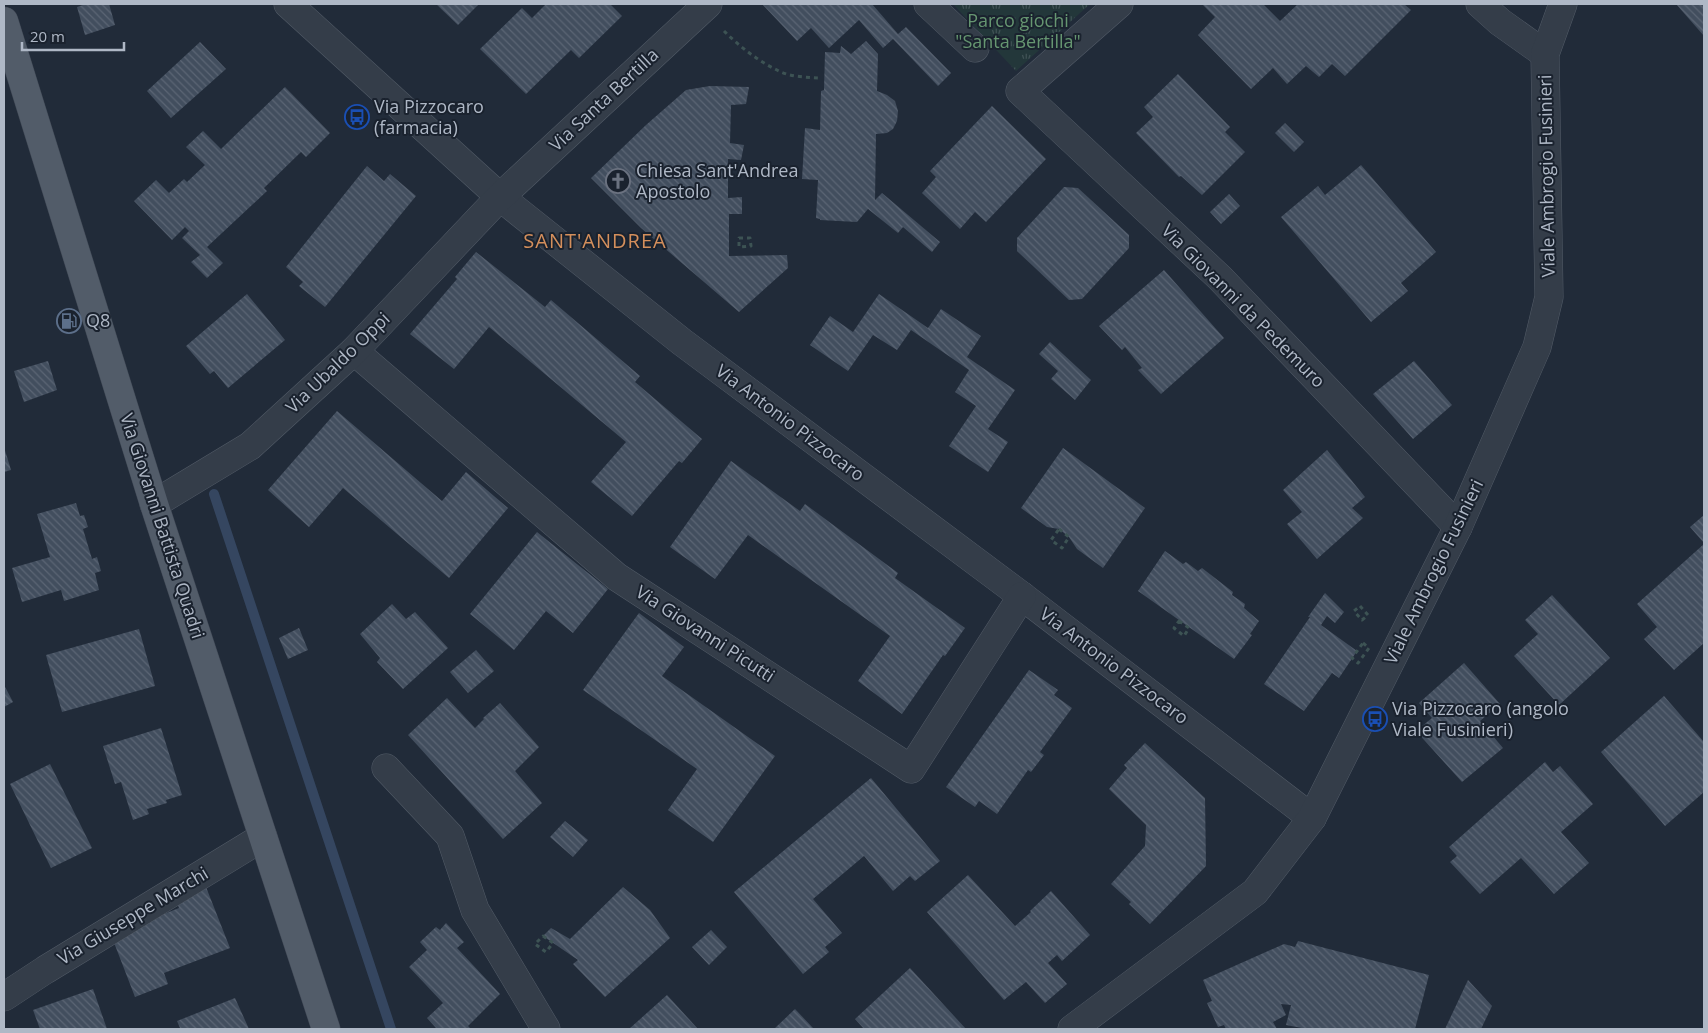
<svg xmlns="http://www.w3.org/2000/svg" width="1708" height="1033" font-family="'Open Sans',sans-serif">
<defs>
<pattern id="grass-tufts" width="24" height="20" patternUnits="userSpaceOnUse" patternTransform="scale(1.25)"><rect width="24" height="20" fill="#23373a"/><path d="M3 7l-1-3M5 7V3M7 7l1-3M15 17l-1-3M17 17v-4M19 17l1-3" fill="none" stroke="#405255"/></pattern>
<pattern id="building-back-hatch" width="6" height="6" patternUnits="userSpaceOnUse" patternTransform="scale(1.25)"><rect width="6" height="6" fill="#424e5e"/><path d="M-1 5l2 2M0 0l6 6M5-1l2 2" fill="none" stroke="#5b6574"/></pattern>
</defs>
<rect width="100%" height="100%" fill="#212b39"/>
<polygon fill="url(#grass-tufts)" points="953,4 1090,4 1016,71"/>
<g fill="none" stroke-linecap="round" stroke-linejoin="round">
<polyline stroke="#354660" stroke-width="10" points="214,494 391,1029"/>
</g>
<g fill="url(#building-back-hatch)">
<polygon points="86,4 109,4 115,25 85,35 77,7"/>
<polygon points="436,4 479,4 458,25"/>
<polygon points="546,4 610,4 622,16 579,58 571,50 526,94 480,49 522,8 532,18"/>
<polygon points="762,4 872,4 898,34 906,27 951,73 938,86 893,39 883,48 859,20 829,48 811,28 797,41"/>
<polygon points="1202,4 1263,4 1280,21 1298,4 1404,4 1411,10 1345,76 1332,64 1319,77 1306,66 1287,84 1273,68 1251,89 1198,35 1215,17"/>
<polygon points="1676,4 1704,4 1704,36"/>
<polygon points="866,41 878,54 877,91 887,95 895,101 898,111 897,121 893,129 887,133 876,134 875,200 882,193 940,242 932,252 903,227 898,233 868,209 857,222 820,220 820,219 816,218 818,180 802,179 805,128 820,130 821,91 824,90 825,52 840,53 841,46 851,54"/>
<polygon points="200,42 226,69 171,118 147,91"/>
<polygon points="1178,74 1230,127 1225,132 1245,152 1202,195 1181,176 1179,177 1136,133 1153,117 1144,107"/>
<polygon points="710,86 749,87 746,104 731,105 730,143 744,145 741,160 728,159 728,198 742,197 742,214 729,214 729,256 787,255 788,268 739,312 641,228 591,178 646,125 686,90"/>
<polygon points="285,87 330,133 306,157 301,152 264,188 267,191 207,247 223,263 207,278 191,262 200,255 182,238 189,231 185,227 172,240 134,201 156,180 169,193 184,179 187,182 205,165 186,147 203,131 221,149"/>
<polygon points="992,106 1046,159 986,222 975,212 960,229 922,193 936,177 930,171"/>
<polygon points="1285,123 1304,142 1294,152 1275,133"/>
<polygon points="1361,165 1436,252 1401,283 1408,291 1371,322 1281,217 1318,186 1325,195"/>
<polygon points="367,166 384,181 390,174 416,196 325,307 299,286 303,282 286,267"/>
<polygon points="1064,187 1078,188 1129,235 1129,248 1082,299 1069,300 1017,251 1017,238"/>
<polygon points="1229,194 1240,206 1221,224 1210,212"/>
<polygon points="476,252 545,307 551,300 640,376 635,382 702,439 682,463 679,461 632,516 591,482 626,442 489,327 454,369 410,334 457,279 455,277"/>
<polygon points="1164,270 1224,338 1161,394 1138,370 1142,368 1125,347 1122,350 1099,326"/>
<polygon points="247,294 285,340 228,388 214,371 210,374 186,346"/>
<polygon points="879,294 928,328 941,309 981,336 967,357 1015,390 988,429 1008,442 988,472 949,446 976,406 955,392 969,370 911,330 897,350 873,335 848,371 810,345 830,316 853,332"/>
<polygon points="1050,342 1091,380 1075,400 1051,379 1058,371 1039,354"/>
<polygon points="48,361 57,390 24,402 14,371"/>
<polygon points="1414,361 1452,405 1413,439 1373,394"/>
<polygon points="337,411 442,501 466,472 508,508 449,578 343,488 309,527 268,490"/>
<polygon points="4,447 11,470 4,472"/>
<polygon points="1063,448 1145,508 1103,568 1077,549 1069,537 1059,529 1047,527 1021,508"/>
<polygon points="1327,450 1365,497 1352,508 1363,518 1317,559 1287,524 1302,512 1283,490"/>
<polygon points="731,461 800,511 805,504 898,573 895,578 965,628 945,656 943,655 902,714 858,681 890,636 748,535 715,579 670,547"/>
<polygon points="76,503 80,516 84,515 88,527 83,529 92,559 97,557 101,571 95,573 99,590 64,601 61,590 22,602 12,568 50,557 37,514"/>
<polygon points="1704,515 1704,543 1690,527"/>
<polygon points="537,532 608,589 573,633 546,611 514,650 470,614"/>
<polygon points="1704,544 1704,643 1674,670 1644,639 1657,627 1637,604"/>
<polygon points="1165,551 1183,564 1186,562 1198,571 1202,568 1233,592 1232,595 1245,604 1244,608 1259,621 1250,634 1252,635 1234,659 1138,591"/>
<polygon points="1325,593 1344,612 1335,623 1327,616 1321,625 1357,651 1339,678 1332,673 1304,711 1264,684 1310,617 1308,617"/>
<polygon points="1552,595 1610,658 1559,705 1514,656 1538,634 1525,620"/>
<polygon points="392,604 406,619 415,612 448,648 403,689 377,662 380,658 360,634"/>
<polygon points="639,613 684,647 662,676 775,756 713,842 668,810 697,769 583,690"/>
<polygon points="299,628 308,650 288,659 279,638"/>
<polygon points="139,629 155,686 62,712 46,655"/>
<polygon points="476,650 494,671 468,693 450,672"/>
<polygon points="1464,663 1500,704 1480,721 1503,748 1462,782 1416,731 1432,718 1419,703"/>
<polygon points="1029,670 1058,690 1054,695 1072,708 1040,752 1044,755 1031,772 1028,770 997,814 979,801 975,807 946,787"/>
<polygon points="4,685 13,702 4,707"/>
<polygon points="1664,696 1704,742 1704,792 1665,826 1601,752"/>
<polygon points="447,698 475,728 484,719 483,718 500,703 539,747 515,771 542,803 503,839 408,735"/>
<polygon points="161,728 182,795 166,800 167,803 147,809 149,814 133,820 121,782 115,784 103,746"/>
<polygon points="1145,743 1205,798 1206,866 1150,924 1129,904 1131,902 1111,884 1145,846 1146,825 1109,789 1127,768 1124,765"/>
<polygon points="1545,762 1553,772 1560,766 1593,804 1561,832 1589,863 1554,894 1521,858 1480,894 1450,862 1457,856 1449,847"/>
<polygon points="50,764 92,848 51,868 10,784"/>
<polygon points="871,778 940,861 915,881 910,876 893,891 864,856 813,899 842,933 825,947 829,952 803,974 734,892"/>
<polygon points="565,821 588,840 573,857 550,837"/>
<polygon points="968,875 1015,926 1031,912 1030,911 1051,891 1090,935 1062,961 1057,955 1048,963 1067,984 1045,1003 1026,982 1004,1000 927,912"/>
<polygon points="206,887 230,948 164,973 168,984 135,997 113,940 138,930 136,925 179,908 175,898"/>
<polygon points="623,887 650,910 670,938 605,997 573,964 578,960 543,936 551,928 570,939"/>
<polygon points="446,923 464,942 457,948 500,994 468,1026 471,1029 435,1029 436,1028 427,1018 443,1003 409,967 427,950 420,942 436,927 440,930"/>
<polygon points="711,930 727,947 709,965 692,947"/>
<polygon points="1298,941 1429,975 1415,1029 1334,1029 1328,1028 1328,1029 1307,1029 1286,1025 1291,1005 1281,1004 1286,1015 1273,1022 1277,1029 1226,1029 1224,1025 1218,1027 1207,1003 1212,1001 1203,980 1284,944 1295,947"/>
<polygon points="910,968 966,1029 864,1029 855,1019"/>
<polygon points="1468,980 1492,1006 1481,1029 1445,1029"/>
<polygon points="93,989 107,1029 40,1029 33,1010"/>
<polygon points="667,995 698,1029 629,1029"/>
<polygon points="235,998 249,1029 176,1029 180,1028 177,1021"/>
<polygon points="795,1009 814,1029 774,1029"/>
</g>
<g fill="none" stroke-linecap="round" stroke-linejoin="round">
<defs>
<g id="minor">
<polyline points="288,4 500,197 682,342 1022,596 1312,818"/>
<polyline points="928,4 975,48"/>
<polyline points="1119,4 1020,91 1220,278 1458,527"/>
<polyline points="1480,4 1500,22 1545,54"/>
<polyline points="354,351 617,577 911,769 1022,596"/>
<polyline points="154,504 250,446 354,351 500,197 708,4"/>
<polyline points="386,768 450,836 475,910 546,1029"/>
<polyline points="4,997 45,970 263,837"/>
<polyline points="1072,1029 1255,892 1312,818 1458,527 1537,347 1549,297 1545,54 1563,4"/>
</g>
<polyline id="major" points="4,21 154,504 326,1029"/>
</defs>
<use href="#minor" stroke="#525b67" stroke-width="29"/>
<use href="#major" stroke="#3e4653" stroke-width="29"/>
<g stroke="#3d5354" stroke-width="3" stroke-dasharray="4 4" stroke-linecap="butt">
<path d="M724,31C739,46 758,61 777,70C789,77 805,77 819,78"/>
<polygon points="739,238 750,238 751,246 739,247"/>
<polygon points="1059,529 1069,537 1062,548 1051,540"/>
<polygon points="1360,606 1368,615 1362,620 1354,611"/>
<polygon points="1179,621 1189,628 1184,636 1174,628"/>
<polygon points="1363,643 1369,648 1358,663 1352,658"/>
<polygon points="543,936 553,943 546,952 535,944"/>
</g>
<use href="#minor" stroke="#343d49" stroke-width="28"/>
<use href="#major" stroke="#525c69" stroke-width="28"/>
</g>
<defs>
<symbol id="bus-ring" viewBox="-11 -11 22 22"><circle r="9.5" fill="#1a222e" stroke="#1a4fb4" stroke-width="1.5"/><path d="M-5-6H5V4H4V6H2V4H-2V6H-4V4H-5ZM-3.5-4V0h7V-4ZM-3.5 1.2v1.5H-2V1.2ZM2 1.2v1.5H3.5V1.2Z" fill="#1a4fb4"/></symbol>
<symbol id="church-ring" viewBox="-11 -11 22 22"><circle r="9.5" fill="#1a222e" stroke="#6b7280" stroke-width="1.5"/><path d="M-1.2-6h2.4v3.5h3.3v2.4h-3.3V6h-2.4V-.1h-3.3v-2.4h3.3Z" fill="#6b7280"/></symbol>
<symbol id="fuel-ring" viewBox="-11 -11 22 22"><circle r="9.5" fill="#1a222e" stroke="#5c6f8a" stroke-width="1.5"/><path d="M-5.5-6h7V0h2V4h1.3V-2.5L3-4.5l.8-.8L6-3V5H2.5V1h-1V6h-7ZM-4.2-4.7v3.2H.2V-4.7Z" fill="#5c6f8a"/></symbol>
</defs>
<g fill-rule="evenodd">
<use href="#bus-ring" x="343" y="103" width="28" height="28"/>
<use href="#church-ring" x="604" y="167" width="28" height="28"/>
<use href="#fuel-ring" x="55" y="307" width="28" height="28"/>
<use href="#bus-ring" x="1361" y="705" width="28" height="28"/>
</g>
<g text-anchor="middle" stroke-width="4" stroke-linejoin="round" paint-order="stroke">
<g font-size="18" fill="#669671" stroke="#1a222e">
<text x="1018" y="27">Parco giochi<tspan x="1018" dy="21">"Santa Bertilla"</tspan></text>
</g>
<g font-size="18" fill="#afb8c6" stroke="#1a222e">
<text transform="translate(604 100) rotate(-43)" y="6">Via Santa Bertilla</text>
<text transform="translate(1547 176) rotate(-91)" y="6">Viale Ambrogio Fusinieri</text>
<text transform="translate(1243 306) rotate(45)" y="6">Via Giovanni da Pedemuro</text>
<text transform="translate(338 363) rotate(-44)" y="6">Via Ubaldo Oppi</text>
<text transform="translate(790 423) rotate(37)" y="6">Via Antonio Pizzocaro</text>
<text transform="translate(162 526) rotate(72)" y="6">Via Giovanni Battista Quadri</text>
<text transform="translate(1434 572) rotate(-64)" y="6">Viale Ambrogio Fusinieri</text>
<text transform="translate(705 634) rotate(33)" y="6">Via Giovanni Picutti</text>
<text transform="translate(1114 666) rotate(37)" y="6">Via Antonio Pizzocaro</text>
<text transform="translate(133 916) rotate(-31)" y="6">Via Giuseppe Marchi</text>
</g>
<g font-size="18" fill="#afb8c6" stroke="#1a222e" text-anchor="start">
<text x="374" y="113">Via Pizzocaro<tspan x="374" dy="21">(farmacia)</tspan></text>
<text x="636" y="177">Chiesa Sant'Andrea<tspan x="636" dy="21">Apostolo</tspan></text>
<text x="86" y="327">Q8</text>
<text x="1392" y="715">Via Pizzocaro (angolo<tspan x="1392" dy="21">Viale Fusinieri)</tspan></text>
</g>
<g font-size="20" letter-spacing="1" fill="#d48f5c" stroke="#1a222e">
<text x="595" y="248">SANT'ANDREA</text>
</g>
</g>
<rect width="1708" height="1033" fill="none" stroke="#afb8c6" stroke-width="10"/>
<path d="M22 42v8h102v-8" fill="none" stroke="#afb8c6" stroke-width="2.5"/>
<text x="30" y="42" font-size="15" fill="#afb8c6" stroke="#1a222e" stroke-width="4" paint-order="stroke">20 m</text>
</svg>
